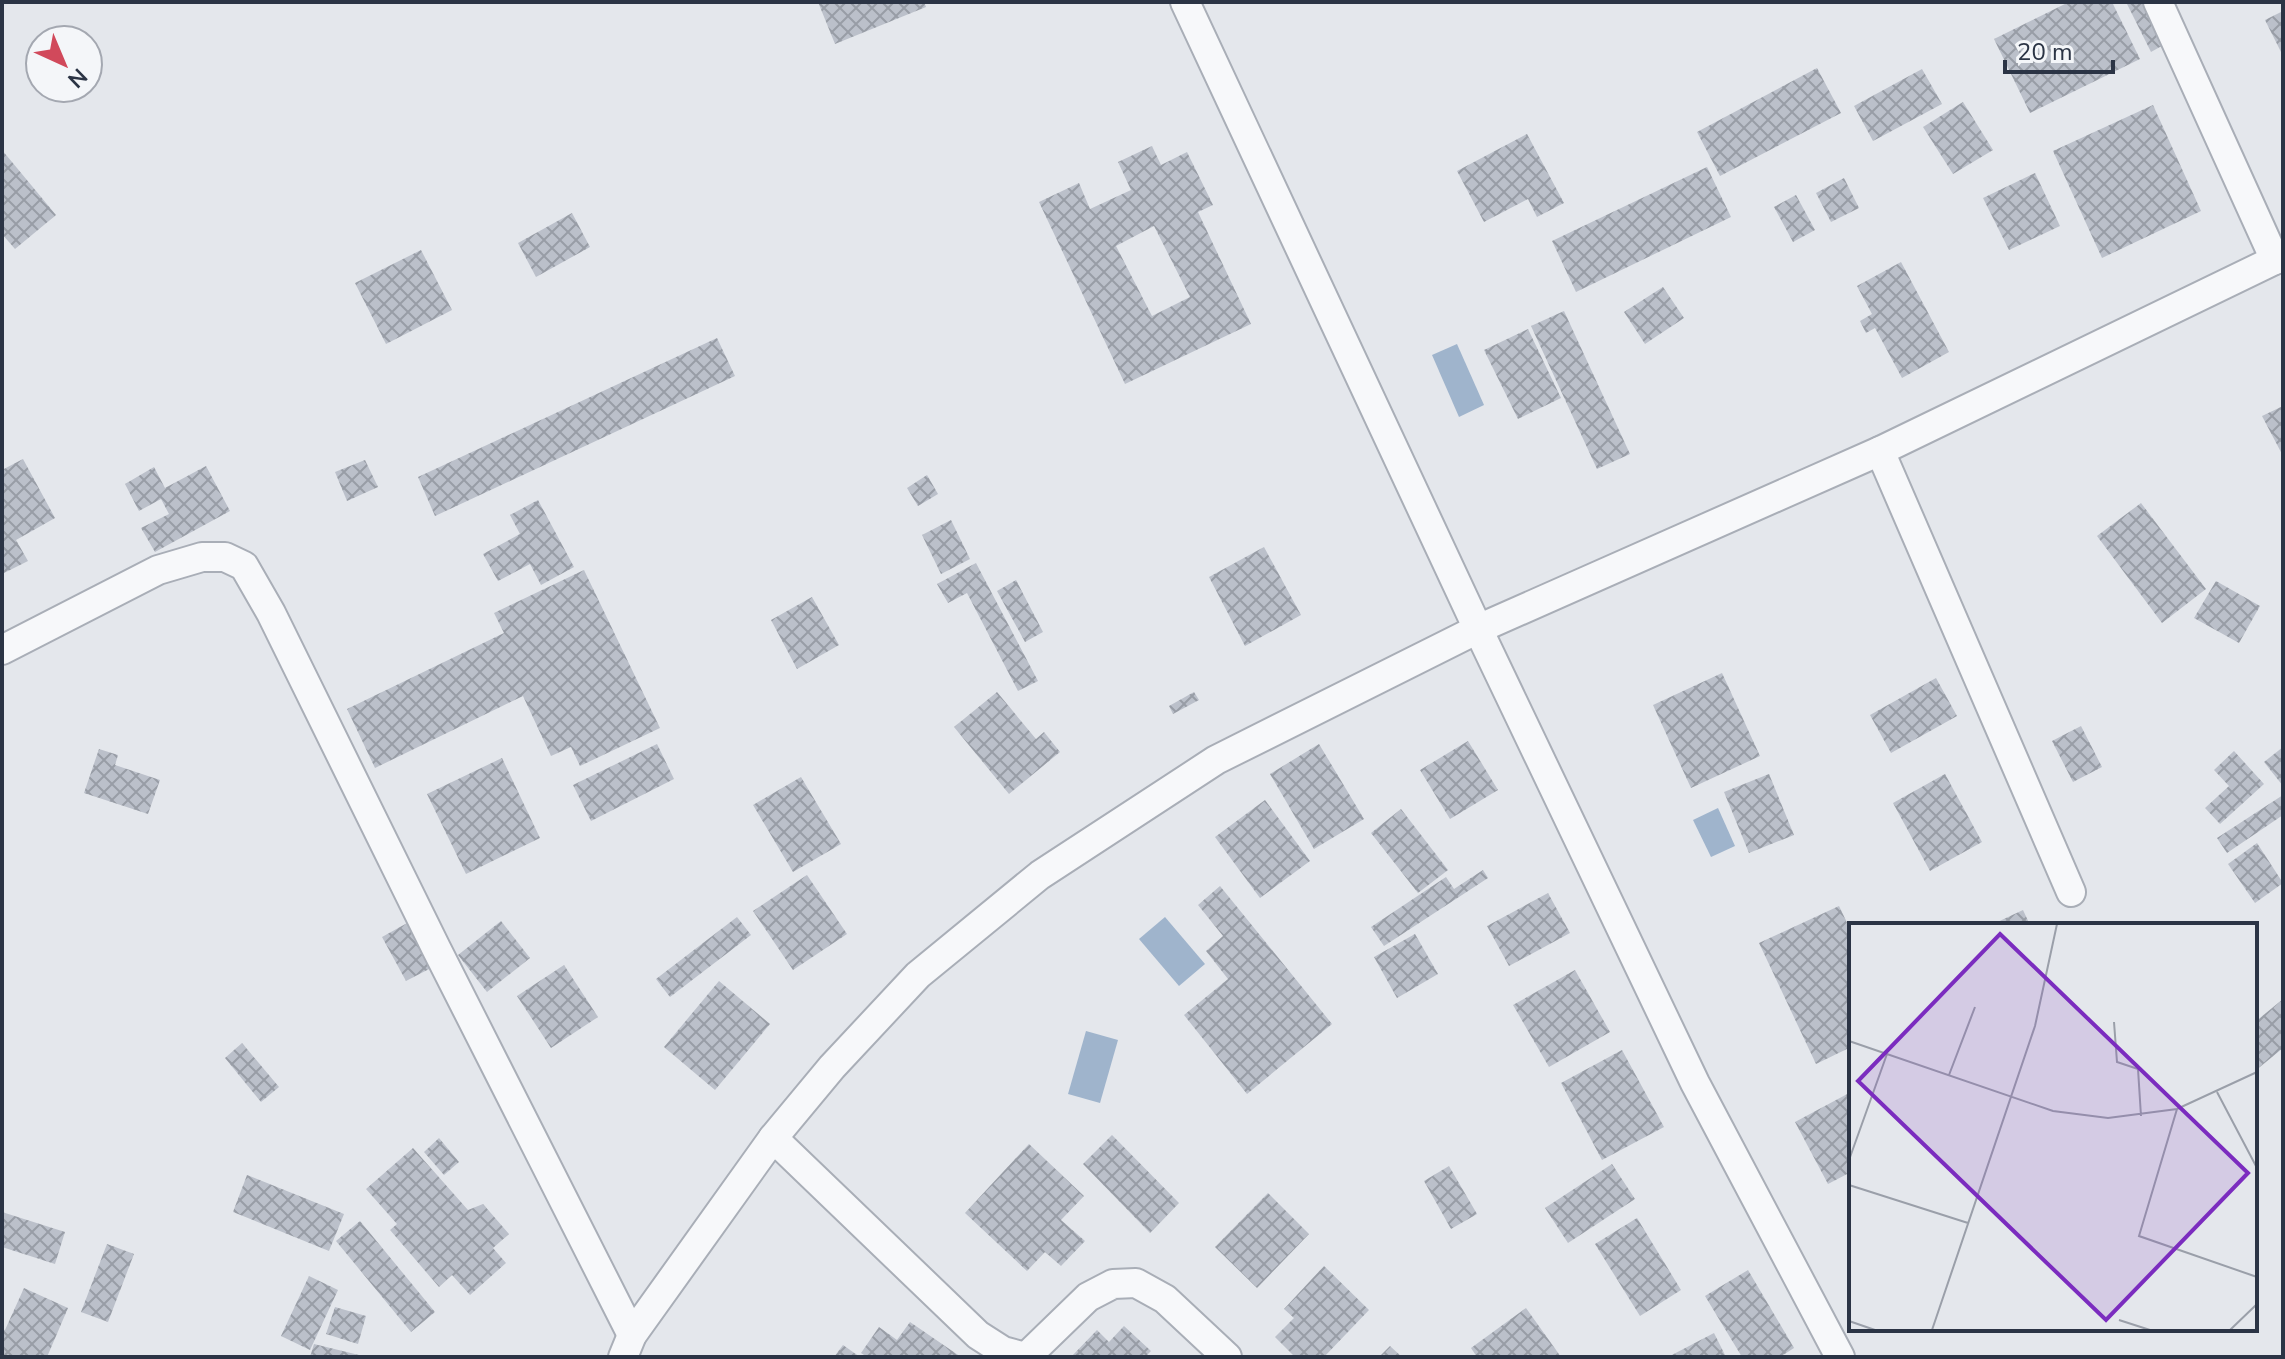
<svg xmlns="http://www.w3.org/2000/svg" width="2285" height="1359" font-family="'Nunito Sans',sans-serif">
<defs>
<pattern id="building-cross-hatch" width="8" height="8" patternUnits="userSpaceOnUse" patternTransform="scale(2)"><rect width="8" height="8" fill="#bbc0ca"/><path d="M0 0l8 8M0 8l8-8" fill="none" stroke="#989da6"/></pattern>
</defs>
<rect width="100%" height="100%" fill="#e4e7ec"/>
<g fill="#9fb4cc">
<polygon points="1457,344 1484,405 1459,417 1432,355"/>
<polygon points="1718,808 1735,846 1711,857 1693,820"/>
<polygon points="1165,917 1205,964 1179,986 1139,939"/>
<polygon points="1086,1031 1118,1040 1100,1103 1068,1094"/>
</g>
<g fill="url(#building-cross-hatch)" fill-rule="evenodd">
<polygon points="818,2 924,2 926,7 835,44"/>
<polygon points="2069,2 2112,2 2140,59 2030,113 1994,39"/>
<polygon points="2126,2 2146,2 2167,43 2151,52"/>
<polygon points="2283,11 2283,56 2265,20"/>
<polygon points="1817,68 1841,113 1720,176 1697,132"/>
<polygon points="1922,69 1942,104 1873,141 1854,106"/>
<polygon points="1963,102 1993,150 1953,174 1923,127"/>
<polygon points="2153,105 2201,211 2102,258 2053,151"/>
<polygon points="1527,134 1564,203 1537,217 1528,199 1484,222 1457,171"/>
<path d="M1152,146L1161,165L1187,152L1213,205L1198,212L1251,324L1125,384L1039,202L1079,183L1090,209L1131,190L1118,162ZM1154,226L1190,297L1152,316L1116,246Z"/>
<polygon points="2,150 56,215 15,249 2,234"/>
<polygon points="1707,167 1731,217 1576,292 1552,241"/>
<polygon points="2035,173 2060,226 2009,250 1983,198"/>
<polygon points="1844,178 1859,208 1831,222 1816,193"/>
<polygon points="1796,195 1815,230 1793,242 1774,207"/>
<polygon points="572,213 590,247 536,277 518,243"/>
<polygon points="421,250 452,310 386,344 355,283"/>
<polygon points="1901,262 1949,352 1902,378 1875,328 1866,333 1860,321 1872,314 1857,286"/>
<polygon points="1663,287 1684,318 1645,344 1624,312"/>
<polygon points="1564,311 1630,454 1597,469 1531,326"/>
<polygon points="1528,329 1561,398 1518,419 1484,350"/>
<polygon points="717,338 735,376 435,516 418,477"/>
<polygon points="2283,406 2283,456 2262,416"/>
<polygon points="23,459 55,518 16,540 28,561 2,574 2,470"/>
<polygon points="365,460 378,487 347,501 335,472"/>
<polygon points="206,466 230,511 155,552 141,528 169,514 161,499 139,511 125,484 154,467 165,488"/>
<polygon points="927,475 938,494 918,506 907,488"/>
<polygon points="538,500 574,567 541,585 530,564 498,581 483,554 520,534 510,515"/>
<polygon points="2141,503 2206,589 2162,623 2097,536"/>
<polygon points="951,520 970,559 941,574 922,535"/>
<polygon points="1264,547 1301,615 1245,646 1209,577"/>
<polygon points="976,563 1038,681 1018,691 967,593 948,603 937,584"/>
<polygon points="584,570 660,728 580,766 571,747 551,756 523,696 375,768 347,709 504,633 494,613"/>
<polygon points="1016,580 1043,632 1025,642 997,591"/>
<polygon points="2216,581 2260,606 2239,643 2194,618"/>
<polygon points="812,597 839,645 797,669 771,620"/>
<polygon points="1722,673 1760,756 1691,788 1653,705"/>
<polygon points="1936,678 1957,716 1891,753 1870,715"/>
<polygon points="997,692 1036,739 1044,732 1060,752 1009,794 954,727"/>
<polygon points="1194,692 1199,700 1173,714 1169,706"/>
<polygon points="2081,726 2102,767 2073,782 2052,741"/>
<polygon points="1468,741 1498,790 1450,819 1420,770"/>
<polygon points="657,744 674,779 591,821 573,785"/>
<polygon points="1319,744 1364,819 1314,849 1270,774"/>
<polygon points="2283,747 2283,786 2264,762"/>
<polygon points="99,749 118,755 115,765 160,780 148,814 84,793"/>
<polygon points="2234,751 2264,784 2220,824 2205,808 2229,786 2214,770"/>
<polygon points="502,758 540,838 466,874 427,794"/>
<polygon points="1769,774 1794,835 1749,853 1724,792"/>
<polygon points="1945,774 1982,842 1930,871 1893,803"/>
<polygon points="801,777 841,844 793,872 753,805"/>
<polygon points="2283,795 2283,815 2227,853 2217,838"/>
<polygon points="1265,800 1310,861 1260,898 1215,837"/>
<polygon points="1401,809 1448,870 1418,893 1371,833"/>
<polygon points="2257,843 2283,883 2255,903 2228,864"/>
<polygon points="1483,870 1488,878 1384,946 1371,927 1446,877 1454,889"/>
<polygon points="807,875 847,934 793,970 753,911"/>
<polygon points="1220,886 1332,1024 1247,1094 1184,1015 1228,979 1206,951 1223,936 1198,905"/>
<polygon points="1548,893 1570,933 1509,966 1487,926"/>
<polygon points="1839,906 1851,931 1851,1047 1816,1064 1759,943"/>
<polygon points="2023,910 2030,925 1991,925"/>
<polygon points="737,917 751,935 670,997 656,979"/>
<polygon points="501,921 530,958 487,992 458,955"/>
<polygon points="409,922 433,967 406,981 382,937"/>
<polygon points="1415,934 1438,974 1397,998 1374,957"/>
<polygon points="564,965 598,1017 551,1048 517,996"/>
<polygon points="1575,970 1610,1032 1549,1067 1513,1005"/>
<polygon points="719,981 770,1024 715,1090 664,1047"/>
<polygon points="2283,999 2283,1048 2255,1071 2255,1022"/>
<polygon points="242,1043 279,1087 261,1102 225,1058"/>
<polygon points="1622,1050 1664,1127 1602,1160 1561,1083"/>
<polygon points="1851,1092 1851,1172 1828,1184 1795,1122"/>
<polygon points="1112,1135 1179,1203 1150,1233 1083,1164"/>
<polygon points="439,1138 459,1162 444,1175 424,1152"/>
<polygon points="1029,1144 1084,1196 1061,1220 1085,1241 1061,1266 1045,1252 1027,1271 965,1213"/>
<polygon points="413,1148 468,1210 483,1204 509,1234 493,1248 506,1263 470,1295 452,1275 439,1287 390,1230 397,1224 366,1189"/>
<polygon points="1612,1164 1635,1199 1568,1243 1545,1208"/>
<polygon points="1449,1166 1477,1214 1451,1229 1424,1181"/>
<polygon points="247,1175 344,1214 329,1251 233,1212"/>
<polygon points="1268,1193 1309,1234 1257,1288 1215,1247"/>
<polygon points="2,1212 65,1232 55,1264 2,1247"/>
<polygon points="1637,1218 1681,1290 1640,1316 1595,1244"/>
<polygon points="360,1221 435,1312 411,1332 336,1241"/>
<polygon points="107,1244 134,1254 108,1322 81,1312"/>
<polygon points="1324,1266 1369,1310 1324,1357 1295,1357 1275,1337 1294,1318 1284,1309"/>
<polygon points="1748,1270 1794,1348 1780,1357 1742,1357 1705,1296"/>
<polygon points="309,1276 338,1290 310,1350 281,1336"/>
<polygon points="24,1288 68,1308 47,1357 2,1357 2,1329 5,1330"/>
<polygon points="335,1307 366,1316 358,1344 326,1334"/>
<polygon points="1526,1308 1561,1357 1477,1357 1471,1348"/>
<polygon points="910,1322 961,1357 867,1357 861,1353 879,1327 897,1340"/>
<polygon points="1124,1326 1151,1351 1145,1357 1071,1357 1097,1330 1109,1342"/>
<polygon points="1714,1333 1726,1357 1668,1357"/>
<polygon points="314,1344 363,1356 363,1357 310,1357"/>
<polygon points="843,1345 860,1357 834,1357"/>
<polygon points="1390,1346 1402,1357 1379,1357"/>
</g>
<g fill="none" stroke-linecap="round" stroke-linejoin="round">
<defs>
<g id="minor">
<polyline points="1185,2 1478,629 1695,1083 1840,1357"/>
<polyline points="2158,2 2275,260"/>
<polyline points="1880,451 2071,892"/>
<polyline points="2,650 158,570 202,557 225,557 244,566 271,613 436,948 632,1335"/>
<polyline points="773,1138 978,1335 1003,1351 1025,1357"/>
<polyline points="623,1357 632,1335 773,1138 832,1067 918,975 1040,875 1216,760 1478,629 1880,451 2283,256"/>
<polyline points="1026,1357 1088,1297 1113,1284 1136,1283 1165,1299 1227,1357"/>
</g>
</defs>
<use href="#minor" stroke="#a9aeb7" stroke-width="32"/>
<use href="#minor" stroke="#f7f8fa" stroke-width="28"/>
</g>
<g transform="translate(1849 923)">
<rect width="408" height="408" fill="#e4e7ec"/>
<path fill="none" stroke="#9a9fa9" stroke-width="2" d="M265,99L268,139L289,146L292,193M0,118L204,188L259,195L328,186L408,149M100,152L126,84M368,169L408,245M328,186L290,313L408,354M0,237L38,131M0,262L119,300M270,397L301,407M0,398L26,407M83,407L186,103L208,1M381,407L408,381"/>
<path fill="#7b2cbf" fill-opacity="0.15" stroke="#7b2cbf" stroke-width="4" d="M151,11L399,250L257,397L9,158Z"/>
<rect width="408" height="408" fill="none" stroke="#2b3445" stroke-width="4"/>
</g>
<rect width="2285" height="1359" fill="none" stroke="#2b3445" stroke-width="8"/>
<g transform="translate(64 64) rotate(136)"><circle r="38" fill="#f4f6f9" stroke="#a4a8b1" stroke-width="2"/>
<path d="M0-6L14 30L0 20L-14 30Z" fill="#d1495b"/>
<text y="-12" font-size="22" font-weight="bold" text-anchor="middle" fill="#2b3445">N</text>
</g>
<path d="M2005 60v12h108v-12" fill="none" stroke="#2b3445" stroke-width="4"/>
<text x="2017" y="60" font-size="24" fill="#2b3445" stroke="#f4f6f9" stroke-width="6" paint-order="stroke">20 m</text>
</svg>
